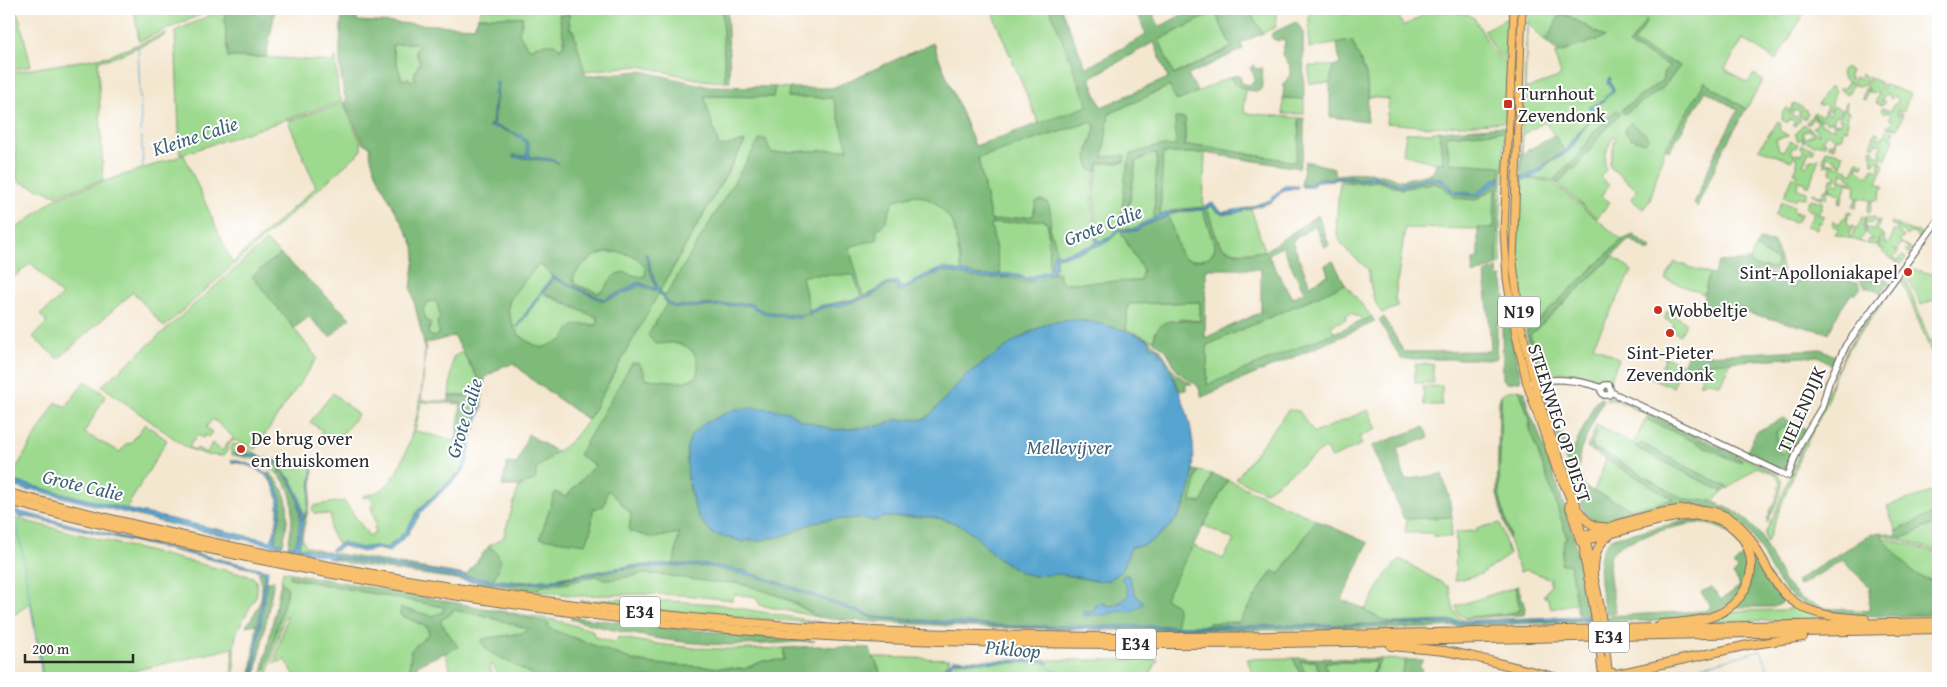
<svg xmlns="http://www.w3.org/2000/svg" width="1947" height="687" font-family="'Gentium Book Plus',serif">
<rect width="100%" height="100%" fill="#fff"/>
<filter id="ink" filterUnits="userSpaceOnUse"><feTurbulence type="fractalNoise" baseFrequency=".02" numOctaves="2"/><feDisplacementMap in="SourceGraphic" scale="10" xChannelSelector="R" yChannelSelector="G"/><feConvolveMatrix kernelMatrix="1 2 1 2 8 2 1 2 1" color-interpolation-filters="sRGB"/></filter>
<filter id="wash" filterUnits="userSpaceOnUse"><feTurbulence type="fractalNoise" baseFrequency=".0096" numOctaves="4" result="noise"/><feDisplacementMap in="SourceGraphic" scale="20" xChannelSelector="R" yChannelSelector="G"/><feGaussianBlur stdDeviation="1.12" result="paint"/><feColorMatrix in="noise" values="0 0 0 0 0 0 0 0 0 0 0 0 0 0 0 0 0 1.4 0 .05"/><feComposite in="paint" operator="in"/></filter>
<g filter="url(#wash)">
<rect width="100%" height="100%" fill="#f4e7d0"/>
<g fill="#9dda8f" stroke="#64825d" fill-rule="evenodd">
<polygon points="9,9 17,9 31,66 9,70"/>
<polygon points="134,9 214,9 139,41"/>
<polygon points="224,9 228,57 266,57 334,62 334,57 336,57 338,92 361,143 361,151 164,327 133,292 58,359 33,337 47,322 40,315 62,296 31,263 9,281 9,232 23,224 57,197 184,155 232,263 316,187 288,121 340,104 339,102 180,155 175,31"/>
<polygon points="482,9 645,9 646,14 722,9 725,82 701,80 639,66 584,71 573,30 570,29 569,14 559,15 564,39 562,48 537,45 532,48 527,47 519,33 523,17 478,17"/>
<polygon points="1007,9 1050,9 1089,106 1039,124 993,15"/>
<polygon points="1248,9 1273,9 1276,14 1276,27 1263,33"/>
<polygon points="1309,9 1338,9 1344,15 1362,9 1399,9 1397,12 1403,26 1418,19 1424,9 1468,14 1475,19 1493,52 1508,65 1505,122 1432,127 1386,123 1389,99 1368,97 1366,74 1352,41 1309,48"/>
<polygon points="1508,9 1510,9 1508,62 1496,52 1484,30 1508,18"/>
<path d="M1528,9H1780L1775,15L1778,18L1785,9H1807L1776,60L1743,39L1725,69L1748,83L1754,74L1763,81L1746,109L1705,82L1665,148L1650,200L1643,209L1631,199L1637,190L1609,166L1616,136H1614C1608,146 1602,158 1606,170L1600,177L1609,185L1601,196L1610,202L1597,218L1558,184L1619,113L1595,131L1576,159L1564,169L1553,181L1547,179H1528L1542,171L1545,166L1572,148L1588,120L1565,151L1545,122L1523,134L1521,171L1520,170ZM1562,12L1605,37L1555,54L1561,76L1525,89L1527,22L1544,40L1550,34ZM1642,31L1632,43L1680,66L1662,89L1621,110L1662,81L1664,72L1670,65L1629,45L1638,32Z"/>
<polygon points="1215,12 1232,47 1173,75 1159,40"/>
<polygon points="166,33 166,35 115,57 98,61 103,180 56,195 17,181 12,75 9,75 9,72 12,74 14,72 109,56"/>
<polygon points="407,43 415,43 418,46 415,53 420,62 415,71 416,80 410,81 402,80 392,47 393,45"/>
<polygon points="1309,66 1333,66 1330,83 1309,83"/>
<polygon points="1846,67 1851,71 1848,77 1852,79 1849,82 1852,83 1855,77 1860,79 1861,74 1867,77 1863,86 1852,85 1848,95 1839,89 1840,87 1843,89 1848,82 1842,77 1841,72"/>
<polygon points="1230,77 1237,85 1245,91 1244,113 1299,118 1299,143 1296,162 1203,146 1185,146 1185,118 1176,146 1147,149 1126,172 1128,212 1136,161 1157,153 1154,219 1143,223 1135,229 1119,229 1108,238 1098,242 1094,196 1099,163 1121,163 1125,156 1102,157 1109,114 1170,86 1177,101"/>
<polygon points="1868,77 1881,83 1881,88 1884,89 1883,84 1910,94 1904,111 1897,111 1898,116 1901,115 1899,113 1903,114 1898,128 1887,127 1887,125 1891,125 1892,120 1889,119 1891,114 1886,112 1885,114 1881,111 1882,108 1891,111 1892,106 1899,101 1895,96 1891,99 1888,94 1885,94 1881,101 1883,100 1886,102 1881,105 1876,103 1878,93 1869,92 1868,88 1865,100 1862,99 1867,81 1869,81"/>
<polygon points="775,87 789,88 788,97 833,98 848,149 771,153 760,139 665,297 660,291 745,142 719,147 704,96 773,97"/>
<polygon points="1828,88 1832,88 1835,91 1830,111 1827,110 1826,113 1830,115 1833,106 1842,110 1838,116 1835,115 1833,123 1840,124 1841,120 1839,119 1840,117 1847,101 1846,111 1849,112 1847,121 1849,122 1846,124 1848,125 1847,130 1844,129 1841,139 1836,138 1834,148 1828,146 1829,143 1833,144 1835,138 1827,133 1822,140 1826,142 1825,145 1819,144 1814,145 1805,141 1802,142 1803,139 1813,135 1808,130 1802,132 1804,137 1798,141 1795,134 1803,124 1817,134 1820,133 1812,127 1813,128 1818,122 1813,118 1808,125 1806,123 1812,115 1819,120 1820,123 1834,129 1833,122 1826,122 1824,119 1822,121 1812,114 1814,112 1822,117 1827,106 1823,104 1821,106 1818,104"/>
<polygon points="1283,98 1304,99 1304,114 1283,114"/>
<polygon points="1794,103 1806,110 1808,113 1805,119 1798,115 1801,112 1795,110 1793,113 1789,111 1788,113 1801,119 1795,126 1793,125 1795,121 1789,119 1787,123 1782,120 1783,118 1781,117 1783,115 1782,112 1787,108 1791,110"/>
<polygon points="1778,121 1781,123 1779,130 1789,136 1776,139 1779,150 1783,151 1790,141 1798,144 1796,148 1792,147 1791,153 1795,154 1791,161 1759,149"/>
<path d="M1090,122L1094,124C1096,133 1090,140 1088,149C1087,157 1088,163 1090,170H1096L1092,197L1096,244L1062,254L1056,253L1053,236L1050,232V223L1041,200L1036,202L1033,216L991,221L978,158Z"/>
<polygon points="1887,129 1895,131 1892,136 1889,136 1894,138 1886,160 1881,158 1880,162 1884,164 1877,183 1884,187 1884,188 1882,187 1878,200 1872,200 1870,212 1867,211 1870,200 1858,198 1856,208 1852,207 1857,198 1854,196 1856,185 1847,182 1841,204 1838,203 1841,194 1835,193 1834,190 1830,190 1831,185 1830,185 1826,199 1813,195 1813,192 1818,196 1822,196 1825,189 1828,189 1831,179 1836,178 1835,184 1839,185 1841,179 1852,182 1852,179 1848,178 1849,175 1843,173 1843,171 1840,179 1836,178 1836,175 1830,173 1831,164 1823,166 1825,163 1822,161 1835,164 1835,167 1837,167 1840,164 1835,162 1836,159 1827,156 1826,160 1823,159 1826,150 1843,154 1841,167 1844,169 1849,169 1848,172 1854,173 1857,161 1864,163 1863,167 1858,166 1857,169 1865,175 1870,175 1872,168 1879,171 1880,168 1878,167 1880,162 1875,161 1873,165 1872,163 1871,149 1875,150 1874,154 1881,156 1880,150 1882,145 1876,143 1875,147 1871,146 1875,132 1879,133 1877,138 1882,139 1882,136 1887,135 1885,132"/>
<polygon points="1439,131 1443,163 1436,163 1403,154 1406,133 1431,133"/>
<polygon points="1505,131 1500,229 1501,264 1497,265 1498,187 1500,187 1459,165 1450,163 1446,136"/>
<polygon points="1801,145 1814,149 1813,153 1809,152 1803,165 1807,166 1809,160 1819,158 1809,186 1806,186 1806,183 1799,181 1797,189 1807,192 1805,198 1796,197 1795,200 1784,197 1793,176 1796,179 1798,174 1794,173 1798,164 1796,163 1797,159 1795,158 1797,154 1801,155 1804,150 1800,149"/>
<polygon points="1162,153 1205,153 1203,207 1178,209 1160,216"/>
<polygon points="1520,179 1544,180 1552,182 1622,240 1526,332 1517,248"/>
<path d="M1376,181L1402,189L1425,184L1434,183L1476,200L1495,187L1494,229L1405,228L1395,299L1398,307L1382,313C1372,302 1370,283 1368,269C1357,259 1341,249 1337,233C1335,226 1339,192 1340,182L1360,183Z"/>
<path d="M914,195C933,197 945,210 954,226L962,272L941,269L901,288L898,281C881,284 882,290 870,294C850,302 828,302 810,312L802,277L808,275L856,274L849,246L878,239L876,230L884,225L894,200Z"/>
<polygon points="1811,199 1822,202 1822,209 1819,210 1818,214 1824,216 1822,223 1819,222 1817,229 1806,226 1811,219 1814,211 1808,210 1806,208 1808,201"/>
<polygon points="1782,202 1794,206 1793,211 1798,213 1795,214 1796,216 1801,213 1799,220 1794,222 1775,216"/>
<path d="M1211,206L1218,212L1223,215L1251,209L1265,251C1219,256 1220,249 1207,208Z"/>
<path d="M1203,210L1215,248C1212,261 1190,264 1181,255L1168,216L1176,212Z"/>
<polygon points="1847,212 1852,213 1848,216 1847,223 1851,227 1854,225 1854,227 1851,231 1849,231 1850,237 1852,237 1854,230 1859,225 1862,216 1865,217 1863,225 1865,234 1859,241 1864,243 1835,234 1839,228 1832,225 1833,221 1840,224 1842,219 1846,217"/>
<path d="M1867,216L1875,217L1874,221L1872,223L1866,222L1864,227L1872,230L1876,226V220L1880,221L1877,231L1882,233V236H1885L1884,240L1886,245L1892,238L1893,231L1897,232L1898,229L1891,224L1892,222L1898,225V226L1916,232V231L1921,234L1919,240L1914,233H1911L1907,236L1902,231L1900,234L1904,237L1899,241L1912,250L1909,254L1905,252L1908,249L1901,243L1898,249L1899,252L1893,248L1898,253L1894,258L1898,261L1902,256L1906,258L1900,265L1883,252V249L1878,248L1881,237L1878,239V245L1866,244L1868,239L1872,240V238C1864,235 1864,226 1866,217Z"/>
<path d="M1038,219L1043,220L1048,224L1049,252L1056,267V256L1064,257L1077,251H1085L1108,241L1120,231L1143,270L1140,281L1062,283L1058,272C1049,276 1034,284 1024,282C1014,279 1012,277 1001,278L991,224Z"/>
<path d="M266,241L280,254L253,276L317,358L255,449L240,442L234,440C226,444 229,451 223,456L207,455L187,448L102,386ZM213,419L234,438L228,442L222,451L212,443L207,453L197,448L196,450L190,448L191,441L193,442L197,435L203,438L205,435L208,437L212,432L206,427Z"/>
<polygon points="1756,247 1777,261 1776,268 1753,266 1750,260"/>
<path d="M606,252L622,253L639,258L647,268L645,276L638,277L620,273L604,290L597,293L575,284L573,278C579,266 592,255 606,252Z"/>
<polygon points="1613,256 1632,271 1593,345 1619,359 1610,381 1608,383 1575,373 1539,372 1530,335"/>
<polygon points="1675,262 1709,274 1704,294 1665,279"/>
<path d="M540,265L550,273L552,278L544,294L599,319L597,325L582,324L560,343L541,348C524,342 503,323 509,303C512,290 527,278 535,267Z"/>
<polygon points="1907,268 1938,275 1938,298 1921,305 1906,273"/>
<polygon points="1900,276 1904,277 1906,280 1938,362 1938,369 1901,278 1848,349 1833,379 1827,403 1801,454 1767,542 1765,537 1765,533 1777,509 1798,455 1847,348"/>
<polygon points="1345,284 1372,317 1363,321 1358,316 1355,316 1353,313 1345,316 1346,319 1331,326 1334,333 1207,386 1207,345"/>
<path d="M659,293L667,303L654,343C661,345 668,342 675,343C693,345 704,362 695,378L682,382L647,379L645,377L643,368L633,363L579,455L595,465L566,497L555,492L591,531L593,509L608,489L631,514L629,531L653,538L679,533L674,564L629,566L548,580L521,582L493,580L498,570L497,553L489,546L503,538L519,486H522L540,465L570,442L588,420Z"/>
<path d="M435,301C442,309 439,323 439,333L434,337L428,334L423,309L428,302Z"/>
<polygon points="1200,302 1200,321 1180,319 1155,332 1154,341 1126,329 1128,304"/>
<polygon points="1667,310 1686,323 1680,335 1671,330 1674,324 1665,319"/>
<path d="M426,343L421,400L461,402V404L421,402L415,431L468,444L466,460L461,471L419,509L406,531L388,548L374,546L363,549L343,543L338,544L330,530L331,515L314,513L312,508L317,505L344,501L369,536L376,532L374,528L376,524L371,506L374,504L369,497L363,498V496C371,494 378,493 385,487C412,462 427,380 424,344Z"/>
<polygon points="462,352 478,378 475,396 449,396 453,357"/>
<polygon points="1664,356 1683,365 1673,387 1647,377 1650,371 1653,372 1655,369 1660,371 1665,360"/>
<polygon points="1731,361 1720,385 1708,381 1699,384 1702,376 1692,371 1696,364"/>
<rect x="1415" y="364" width="18" height="19"/>
<polygon points="85,381 106,395 84,433 120,452 127,443 130,444 145,424 167,440 126,509 9,480 56,402 66,407"/>
<polygon points="1442,386 1442,405 1424,405 1423,387"/>
<polygon points="1519,389 1530,420 1529,428 1555,500 1567,539 1561,564 1570,564 1576,603 1551,609 1547,597 1543,597 1551,584 1549,582 1551,579 1527,570 1520,572 1508,537 1510,536 1499,495 1501,395 1505,392"/>
<polygon points="333,393 358,415 334,444 320,435 322,430 310,422"/>
<path d="M1612,396L1778,474C1789,484 1772,511 1767,523C1767,513 1785,486 1778,478C1774,473 1763,470 1757,467L1729,488L1641,444L1636,446L1723,492L1712,501L1683,499L1608,455L1591,447L1597,433L1594,431L1596,425L1633,444L1646,419L1735,461L1742,460L1614,399L1605,401L1607,398Z"/>
<polygon points="1288,410 1299,411 1314,433 1368,410 1377,429 1359,437 1362,444 1332,458 1325,448 1265,492 1236,479"/>
<polygon points="1791,422 1797,425 1792,428 1788,449 1782,454 1779,452 1776,433"/>
<path d="M233,444C246,445 257,456 269,459C281,463 296,457 307,462C322,469 303,525 302,539L306,546L328,552L299,547L304,519L300,499L292,480L279,469L278,474L258,460L232,455L230,449Z"/>
<polygon points="1606,459 1675,500 1631,509 1594,491"/>
<polygon points="1198,471 1212,474 1202,504 1190,501"/>
<polygon points="1228,480 1316,520 1280,574 1272,571 1239,622 1209,623 1208,626 1177,626 1164,598 1192,545 1223,559 1234,540 1203,525"/>
<polygon points="1938,490 1938,511 1896,531 1887,506"/>
<path d="M9,517L253,577C258,583 258,588 256,596L237,631L234,647V678H231L233,648L102,678H42V670L31,602L9,619Z"/>
<polygon points="1452,517 1451,537 1433,536 1433,533 1405,533 1407,519"/>
<polygon points="1938,522 1938,551 1883,535 1881,532 1903,538"/>
<polygon points="1500,523 1509,555 1481,574 1455,581 1456,532 1477,531 1477,528"/>
<polygon points="1881,537 1938,553 1938,583 1914,574"/>
<path d="M1400,559L1449,587C1453,600 1451,615 1465,621L1391,624L1365,611L1385,576Z"/>
<polygon points="283,571 291,573 290,578 444,607 444,612 432,616 401,608 400,615 427,627 429,634 411,650 409,678 296,678 286,660 274,663 287,616 284,616 267,678 261,678 263,668 266,669 288,588 281,582"/>
<path d="M643,574C663,574 684,578 704,581C716,582 728,581 739,584C768,589 793,602 818,617L760,605L756,597L735,594L732,600L684,595L640,594L579,596L536,591L542,586L568,583L595,576L609,580Z"/>
<polygon points="1515,587 1520,606 1516,613 1465,618 1459,614 1456,606"/>
<polygon points="628,599 628,601 669,601 716,604 824,623 803,622 686,613 580,601"/>
<polygon points="1796,607 1836,620 1723,621 1723,622 1696,623 1727,611 1785,610"/>
<polygon points="452,609 482,615 530,629 522,633 483,639 537,677 536,678 500,678 493,665 489,666 495,678 453,678 445,652 457,647 440,621 451,614"/>
<path d="M495,610L554,620L592,630L595,637L614,642L617,641L618,637C673,649 728,651 784,648V660L763,661L744,669L655,664L635,661L548,628L549,624Z"/>
<polygon points="874,657 950,659 938,678 883,678"/>
<polygon points="1293,658 1302,678 1254,678 1247,659"/>
<polygon points="1381,659 1406,660 1400,678 1372,678"/>
<polygon points="958,660 1158,660 1148,678 947,678"/>
<polygon points="1299,661 1316,661 1320,678 1307,678"/>
<polygon points="1324,662 1376,662 1373,673 1368,678 1328,678"/>
</g>
<g fill="#7eba7a" stroke="#547252" fill-rule="evenodd">
<polygon points="224,9 275,11 266,57 228,57"/>
<polygon points="722,9 727,9 730,82 725,82"/>
<path d="M1050,9H1061L1086,68L1146,35L1136,9H1151L1159,27L1187,12L1186,9H1248L1263,33L1241,43L1243,49L1188,75L1198,92L1177,101L1169,86L1109,114L1103,157L1125,155L1124,162L1099,163L1098,170L1090,171L1087,156L1095,128L1094,124L1090,122L978,158L991,221L1033,216L1036,202L1041,200L1047,202C1053,212 1050,221 1050,232C1058,241 1056,258 1055,269L1053,270L1049,268L1048,225L1044,220L991,224L1001,278C1014,277 1013,279 1024,282C1034,284 1049,275 1058,272L1062,283L1140,281L1143,270L1120,231L1139,230L1144,226L1168,216L1181,255C1190,264 1212,261 1215,248L1203,210L1207,208L1217,240L1223,248L1237,253L1265,251L1318,215L1329,245L1324,247L1315,225L1292,241L1310,285L1328,275L1325,265L1333,261L1345,284L1207,345V385L1372,317L1375,322L1202,397L1198,386L1178,372L1166,350L1154,341C1157,313 1181,322 1200,321V302L1128,304L1126,331L1146,338L1160,349L1176,374L1192,384H1186V390L1180,391L1163,355L1158,356L1160,352L1150,347L1140,336L1115,328L1086,321H1061L1049,323L1030,332L966,375L933,412L925,419L896,420L879,426L835,430L800,420L790,412L687,447C687,470 688,496 699,517C702,523 709,529 714,535L732,538L743,542L749,540L760,541L769,538L780,537L813,523L823,520L861,518L874,521L884,517H931L947,520L962,526L973,534L995,556L1022,573L1060,574L1090,580H1109L1117,575L1122,571L1131,547C1135,546 1139,547 1143,545C1157,541 1180,519 1185,505C1189,494 1191,482 1193,470L1198,471L1191,501L1202,503L1212,474L1228,480L1165,598L1177,605V626H1208L1209,623L1239,622L1272,571L1280,574L1316,520L1368,543L1342,600L1366,609L1365,611L1391,623L1590,616L1591,621L1436,627V628L1177,631L986,628L841,620L818,617L792,601L768,592L739,583L710,582L657,574H643L609,580L595,576L568,583L542,586L536,591L352,564L328,558L327,557L333,553L466,575L489,546C505,559 502,563 493,580L521,582L548,580L629,566L674,564L679,533L653,538L629,531L631,513L608,490L604,506L593,509L591,531L586,544L540,538L555,492L566,497L595,465L579,455L630,366L632,363H638C643,368 643,375 647,379L682,382L695,378C704,362 693,345 675,343C668,342 661,345 654,343L648,335L667,303L659,293L588,420L535,382L513,363L507,366L505,365L485,378L482,402L470,434L468,444L456,441L461,403L449,401V396H475L478,378L454,336L424,344L411,288L415,257L414,246C407,229 363,160 371,147L363,143L344,102H347C337,75 340,41 342,13H356L357,21L474,27L478,17H523L519,33L527,47L532,48L542,44H555L560,49L564,46V39L559,15L569,14L570,29L573,30L586,76L641,71L706,86L775,87L773,97L704,96L719,147L745,141L660,290L665,297L760,139H766L771,153L848,149L833,98L788,97L789,88H832L933,43L975,146L1088,106ZM1215,12L1232,48L1174,75L1159,40ZM1154,42L1168,78L1101,107L1090,78ZM407,43H415L418,46L415,51L420,62L414,76L416,79L410,81L409,78L402,80L392,48L393,45ZM914,195C933,197 945,210 954,226L962,272L941,269L902,288H899L898,281C884,283 876,293 863,296L849,247L878,239L876,230L884,225L894,200ZM1282,246L1304,292L1292,298L1268,255ZM606,252C625,252 634,252 646,268L645,276C635,279 627,269 617,274C608,278 608,290 598,293L575,284L573,278C579,266 592,255 606,252ZM538,265L543,266L552,277L551,282L544,293L598,317V322L596,325C576,326 574,319 563,340L541,348L527,341L519,335L514,328L508,310L509,302L513,295ZM1206,269H1261V312L1205,338ZM808,275H854L861,297C844,303 825,302 810,312L802,277ZM435,301L438,305L440,318L437,321L439,333L434,337L428,334L431,323L426,320L423,309L428,302ZM1124,575H1128L1137,598L1122,611L1085,616L1084,611L1092,612L1097,603H1104L1110,606L1127,599L1129,596Z"/>
<polygon points="1561,12 1605,37 1559,53 1544,40 1550,34"/>
<polygon points="1647,19 1642,31 1633,43 1680,66 1662,89 1624,114 1621,110 1662,81 1664,72 1670,66 1629,45"/>
<polygon points="1296,22 1303,31 1304,99 1283,98 1284,84 1290,75 1290,66 1282,54 1285,42 1283,39 1278,41 1273,39 1271,35 1272,33"/>
<polygon points="1352,41 1366,74 1368,94 1367,121 1330,117 1330,83 1333,66 1340,64 1337,43"/>
<path d="M1253,65L1256,69L1262,68L1263,87L1259,91C1245,91 1238,89 1230,77L1238,75L1241,77V83L1249,85L1253,83L1255,77L1250,68Z"/>
<polygon points="1705,82 1746,109 1722,152 1697,207 1694,204 1713,158 1738,110 1706,91 1669,151 1665,148"/>
<polygon points="1616,110 1620,113 1604,132 1603,131 1576,168 1569,170 1558,184 1553,181 1564,169 1576,159 1595,131"/>
<polygon points="1175,118 1185,118 1185,146 1203,146 1295,162 1299,143 1299,118 1304,118 1304,148 1299,168 1205,153 1163,153 1160,216 1154,219 1157,153 1149,154 1136,162 1128,212 1125,215 1122,214 1125,176 1131,154 1159,146 1176,146"/>
<polygon points="1631,122 1650,138 1645,143 1630,138 1625,132 1626,127"/>
<polygon points="1504,126 1505,131 1446,136 1450,163 1501,166 1500,187 1498,187 1497,265 1473,275 1473,259 1478,258 1478,228 1494,228 1495,188 1476,200 1455,198 1441,185 1434,183 1425,184 1402,189 1378,181 1357,183 1335,179 1317,182 1311,187 1302,187 1301,185 1305,161 1334,168 1334,175 1370,172 1402,180 1433,173 1436,163 1443,163 1439,131"/>
<polygon points="1554,135 1565,151 1544,164 1539,169 1527,176 1524,180 1521,180 1522,154"/>
<polygon points="1633,235 1651,248 1649,252 1630,239 1530,335 1539,372 1535,372 1526,332 1622,240"/>
<polygon points="1759,240 1773,242 1777,248 1783,272 1755,270 1755,272 1858,282 1861,287 1856,294 1851,294 1833,321 1834,322 1829,333 1739,311 1708,312 1701,309 1709,274 1714,275 1719,262 1750,260 1753,266 1776,268 1777,261 1756,247"/>
<polygon points="280,254 350,318 330,337 309,317 294,328 252,276"/>
<polygon points="1497,268 1498,278 1502,277 1512,342 1521,378 1520,381 1507,383 1503,379 1502,323 1497,323 1496,359 1401,359 1379,320 1384,317 1404,352 1490,351 1491,347 1485,273"/>
<polygon points="1877,276 1882,277 1890,282 1881,293 1865,287 1858,277 1874,279"/>
<polygon points="1821,349 1838,358 1834,366 1818,356 1696,364 1692,371 1683,366 1687,356"/>
<path d="M1519,389L1525,392C1527,406 1530,416 1537,428C1559,489 1581,549 1590,614H1578L1570,565L1561,564L1564,540L1567,538L1555,500L1531,433L1530,420Z"/>
<polygon points="1501,395 1499,495 1510,536 1508,537 1497,494 1499,401"/>
<path d="M1600,398L1603,399L1580,452L1578,471L1585,487L1631,509L1674,499L1587,448L1594,431L1597,432L1591,447L1608,455L1683,499L1712,501L1739,513L1761,535L1766,547L1784,581L1798,596L1804,600L1825,608L1869,611L1870,587L1842,560L1799,586L1796,581L1871,534L1881,532L1883,535L1882,537L1914,574L1938,583V615C1898,615 1827,622 1794,598C1776,585 1767,561 1756,542C1724,483 1656,514 1605,524C1593,524 1587,518 1583,507L1544,400L1547,399L1571,455L1595,403Z"/>
<polygon points="1648,415 1742,460 1742,461 1735,461 1646,419"/>
<path d="M1783,418L1791,422L1776,433L1779,452L1782,454C1792,450 1791,438 1792,428L1797,425L1806,429L1789,466L1781,470L1746,454L1756,432Z"/>
<polygon points="1424,427 1429,438 1397,448 1405,480 1442,474 1449,496 1452,517 1404,519 1372,446"/>
<polygon points="528,434 557,452 536,469 536,479 522,486 502,486 507,463 517,464"/>
<polygon points="1641,443 1729,488 1723,492 1635,447"/>
<path d="M279,469C302,491 304,518 295,547L288,546C293,519 298,495 278,474Z"/>
<path d="M269,472C293,495 289,514 283,544L275,542C275,533 280,524 280,515C282,500 278,484 267,474Z"/>
<polygon points="1938,511 1938,522 1903,538 1894,535 1896,533 1896,531"/>
<path d="M1693,519C1702,520 1712,519 1720,523C1764,542 1752,597 1712,613C1682,625 1639,620 1606,621V616L1704,611L1711,608L1701,592L1712,587L1721,600L1740,586L1733,575L1738,569L1733,565L1743,555C1735,531 1714,521 1689,524C1674,527 1617,540 1611,555C1606,568 1614,598 1616,613H1605C1602,592 1589,547 1616,537Z"/>
<polygon points="1760,560 1782,596 1782,603 1774,607 1735,607 1754,561"/>
<path d="M259,572L267,574L266,583L274,580L256,674L251,673L257,624L246,626C254,615 263,602 262,588C261,582 258,578 259,572Z"/>
<polygon points="291,573 495,610 549,623 548,628 635,661 655,664 744,669 763,661 784,660 784,648 815,646 869,648 883,678 536,678 537,677 489,652 481,642 483,639 522,633 529,629 482,615 452,610 452,613 440,621 458,647 417,665 416,678 409,678 411,650 429,634 427,627 400,615 401,608 432,616 443,612 444,607 290,578"/>
<polygon points="281,582 288,588 266,669 263,668"/>
<polygon points="1518,586 1525,608 1524,614 1522,615 1465,618 1516,612 1520,609 1515,587"/>
<path d="M571,617L722,633L815,641C789,642 763,645 737,645C680,645 625,634 570,619Z"/>
<polygon points="1293,658 1381,659 1372,678 1368,678 1373,673 1376,662 1325,662 1328,678 1320,678 1316,661 1300,661 1307,678 1302,678"/>
<polygon points="1406,660 1423,660 1419,667 1422,669 1418,678 1400,678"/>
</g>
<g fill="#57a4d0" stroke="#41687e">
<path d="M1609,77L1611,78L1610,83L1613,86L1614,91L1592,110C1591,125 1586,126 1578,136C1574,142 1573,148 1567,153C1561,158 1549,161 1544,168C1539,174 1530,180 1521,180V176H1527L1533,173L1568,149L1573,138L1585,127L1589,119V107L1599,103L1613,89L1607,84Z"/>
<path d="M496,81L498,84L493,125L523,136L529,145L530,157L554,159L558,163L552,161L513,157V155L527,156L526,143C518,135 501,127 489,127V125H492Z"/>
<polygon points="1372,175 1399,184 1415,181 1428,177 1442,178 1455,191 1476,194 1493,180 1500,178 1500,182 1493,185 1479,196 1474,196 1454,194 1441,181 1426,180 1402,187 1375,178 1358,181 1350,178 1317,182 1311,187 1302,187 1302,185 1310,185 1313,181 1319,178 1325,179 1350,176 1359,179"/>
<path d="M1284,186H1298V188L1284,190L1272,202L1236,213L1222,214L1211,206L1203,210L1173,212L1168,216L1143,226L1137,231H1120C1115,234 1112,239 1108,241C1098,247 1066,258 1056,256L1054,272L1028,281L1012,276L984,279L944,271L927,277L902,291H898L895,284L885,286L872,296L841,306L824,307L808,315V312L822,305L842,303L870,295L883,285L898,281L899,288H902L925,275L944,268L983,276L1012,273L1026,278L1050,270L1054,253L1062,254L1096,244V236L1099,242L1108,238L1119,229H1135L1143,223L1171,211L1201,208L1212,203L1223,212L1247,208L1270,200Z"/>
<path d="M645,254H647C652,271 657,298 675,306L748,303L754,304L755,307C770,314 789,316 805,314V315L798,318L768,315L748,305L675,308L668,304L658,292L639,285L627,292L603,301L553,278L518,327H516L552,276L603,299L627,289L638,282L656,289Z"/>
<path d="M1075,320C1093,321 1136,331 1150,342L1151,348L1154,346L1161,351L1158,355H1163L1165,358C1173,378 1183,398 1188,417C1199,456 1196,507 1162,533C1156,538 1149,544 1142,545C1139,547 1135,546 1131,547L1122,571L1109,580L1100,581L1060,574L1034,576L1022,573L995,556L973,534L962,526L947,520L931,517H884L874,521L861,518L823,520L813,523L780,537L769,538L760,541L749,540L743,542L732,538L714,535L699,518L695,508L688,480L687,466V447L692,434L705,423L735,409L765,408L790,412L800,420L835,430L879,426L896,420L925,419L933,412L966,375L1016,340L1049,323Z"/>
<polygon points="481,405 483,406 472,436 468,462 463,472 422,511 408,534 389,552 377,549 362,552 343,546 335,551 330,550 343,542 358,548 377,546 387,548 406,531 419,509 461,471 466,460 470,434"/>
<path d="M233,453C242,453 250,453 258,455C262,457 268,461 273,462C284,462 313,453 313,473L308,507L312,470L310,465L300,462L274,463C293,478 303,495 302,520L308,509L303,523L299,547L326,553H333L332,555L334,556L479,578L521,582L566,578L629,566L674,564L712,565L745,571L770,579L875,617L1012,626H1208L1391,624L1590,616L1591,619L1458,624L1221,628L1076,629L958,625L872,618L761,578L711,567L674,566L628,568L553,582L510,584L470,580L334,558L329,559L325,556L288,549V546H295C306,513 299,474 263,459C254,456 241,456 233,453Z"/>
<path d="M232,460C256,463 281,477 281,505C281,517 277,529 275,540V542L283,544L282,547L178,526L30,489L29,491L9,484V480L126,509L271,541C286,501 279,468 231,462Z"/>
<polygon points="9,509 114,535 268,570 254,678 252,678 265,572 23,516 22,518 17,516 18,514 9,512"/>
<polygon points="1124,575 1128,575 1136,596 1143,601 1142,605 1132,612 1121,611 1103,615 1083,615 1084,611 1092,612 1099,602 1110,606 1118,604 1129,596 1126,585 1121,579"/>
<polygon points="954,659 1001,661 1044,660 1048,663 1047,664 1043,662 1008,663 955,661 952,664 942,678 939,678 949,663"/>
</g>
<g fill="none" stroke-linecap="round" stroke-linejoin="round">
<g stroke="#57a4d0" stroke-width="1">
<polyline points="138,46 143,168"/>
<polyline points="19,520 18,527 41,670 41,678"/>
<polyline points="975,660 1014,661"/>
<polyline points="1047,664 1052,671 1083,673 1088,678"/>
<polyline points="1661,678 1761,650 1771,678"/>
</g>
</g>
</g>
<g filter="url(#ink)">
<g fill="none" stroke-linecap="round" stroke-linejoin="round">
<defs>
<g id="minor">
<path d="M1527,384C1553,377 1576,379 1602,388"/>
<polyline points="1611,392 1609,385 1605,385 1602,387 1601,391 1604,395 1609,395 1611,392 1788,476 1801,442 1822,407 1829,382 1846,345 1938,220"/>
</g>
<g id="major">
<polyline points="1514,9 1504,231 1507,279 1516,335 1527,384 1557,471"/>
<polyline points="1522,9 1513,263 1521,325 1536,390 1548,427 1577,505"/>
<polyline points="1569,505 1580,542"/>
<polyline points="1585,534 1600,605"/>
<polyline points="1584,558 1593,605"/>
<polyline points="1605,642 1609,678"/>
<polyline points="1601,664 1603,678"/>
</g>
<g id="highway">
<path d="M1556,467C1571,496 1584,529 1585,561"/>
<path d="M9,493C260,560 517,606 777,625C995,641 1213,638 1431,633C1600,630 1769,626 1938,622"/>
<path d="M9,501C260,567 517,614 777,633C998,648 1219,645 1441,640C1606,637 1772,633 1938,629"/>
<path d="M1579,511C1585,520 1592,528 1604,527"/>
<path d="M1582,538L1590,539C1624,532 1671,512 1705,516C1754,523 1768,580 1727,609C1709,622 1683,622 1661,624"/>
<path d="M1582,538L1586,535C1619,524 1669,505 1704,510C1763,517 1756,580 1799,605C1819,617 1842,617 1865,619"/>
<path d="M1594,570C1594,556 1597,543 1610,535"/>
<polyline points="1391,646 1445,651 1470,656 1558,678"/>
<polyline points="1601,661 1606,671 1617,674 1748,645 1803,637"/>
</g>
</defs>
<use href="#minor" stroke="#716d65" stroke-width="8"/>
<use href="#major" stroke="#716d65" stroke-width="9"/>
<use href="#highway" stroke="#716d65" stroke-width="10"/>
<use href="#minor" stroke="#fff" stroke-width="5.5"/>
<use href="#major" stroke="#f8bf6c" stroke-width="7"/>
<use href="#highway" stroke="#f8bf6c" stroke-width="8"/>
<defs>
<g id="major-bridge">
<polyline points="1593,605 1601,658"/>
<polyline points="1600,605 1605,642"/>
</g>
</defs>
<use href="#major-bridge" stroke="#716d65" stroke-width="9" stroke-linecap="butt"/>
<use href="#major-bridge" stroke="#f8bf6c" stroke-width="7"/>
</g>
</g>
<g fill="#c8321e" stroke="#fff" stroke-width="2">
<rect x="1503" y="99" width="10" height="10" rx="2.5"/>
<circle cx="1908" cy="272" r="5"/>
<circle cx="1658" cy="310" r="5"/>
<circle cx="1670" cy="333" r="5"/>
<circle cx="241" cy="449" r="5"/>
</g>
<g text-anchor="middle" stroke-width="4" stroke-linejoin="round" paint-order="stroke">
<g fill="#fff" stroke="#6b6b6b" stroke-width="1">
<rect x="1498" y="296.5" width="42" height="31" rx="4"/>
<rect x="620" y="596.5" width="40" height="31" rx="4"/>
<rect x="1589" y="621.5" width="40" height="31" rx="4"/>
<rect x="1116" y="628.5" width="40" height="31" rx="4"/>
</g>
<g font-size="18" font-weight="bold" fill="#2b2b2b">
<text x="1519" y="318">N19</text>
<text x="640" y="618">E34</text>
<text x="1609" y="643">E34</text>
<text x="1136" y="650">E34</text>
</g>
<g font-size="19" fill="#2b2b2b" stroke="#fff" text-anchor="start">
<text x="1518" y="100">Turnhout<tspan x="1518" dy="22">Zevendonk</tspan></text>
<text x="1898" y="279" text-anchor="end">Sint-Apolloniakapel</text>
<text x="1668" y="317">Wobbeltje</text>
<text x="1670" y="359" text-anchor="middle">Sint-Pieter<tspan x="1670" dy="22">Zevendonk</tspan></text>
<text x="251" y="445">De brug over<tspan x="251" dy="22">en thuiskomen</tspan></text>
</g>
<g font-size="19" fill="#2b2b2b" stroke="#fff">
<text transform="translate(1801 409) rotate(-66)" y="7">TIELENDIJK</text>
<text transform="translate(1560 423) rotate(72)" y="7">STEENWEG OP DIEST</text>
</g>
<g font-size="20" font-style="italic" fill="#3f6175" stroke="#fff">
<text transform="translate(195 136) rotate(-18)" y="7">Kleine Calie</text>
<text transform="translate(1103 225) rotate(-21)" y="7">Grote Calie</text>
<text transform="translate(464 418) rotate(-73)" y="7">Grote Calie</text>
<text x="1069" y="454">Mellevijver</text>
<text transform="translate(83 485) rotate(13)" y="7">Grote Calie</text>
<text transform="translate(1013 649) rotate(5)" y="7">Pikloop</text>
</g>
</g>
<rect width="1947" height="687" fill="none" stroke="#fff" stroke-width="30"/>
<path d="M25 654v8h108v-8" fill="none" stroke="#2b2b2b" stroke-width="2.5"/>
<text x="32" y="654" font-size="15" fill="#2b2b2b" stroke="#ffffff" stroke-width="4" paint-order="stroke">200 m</text>
</svg>
